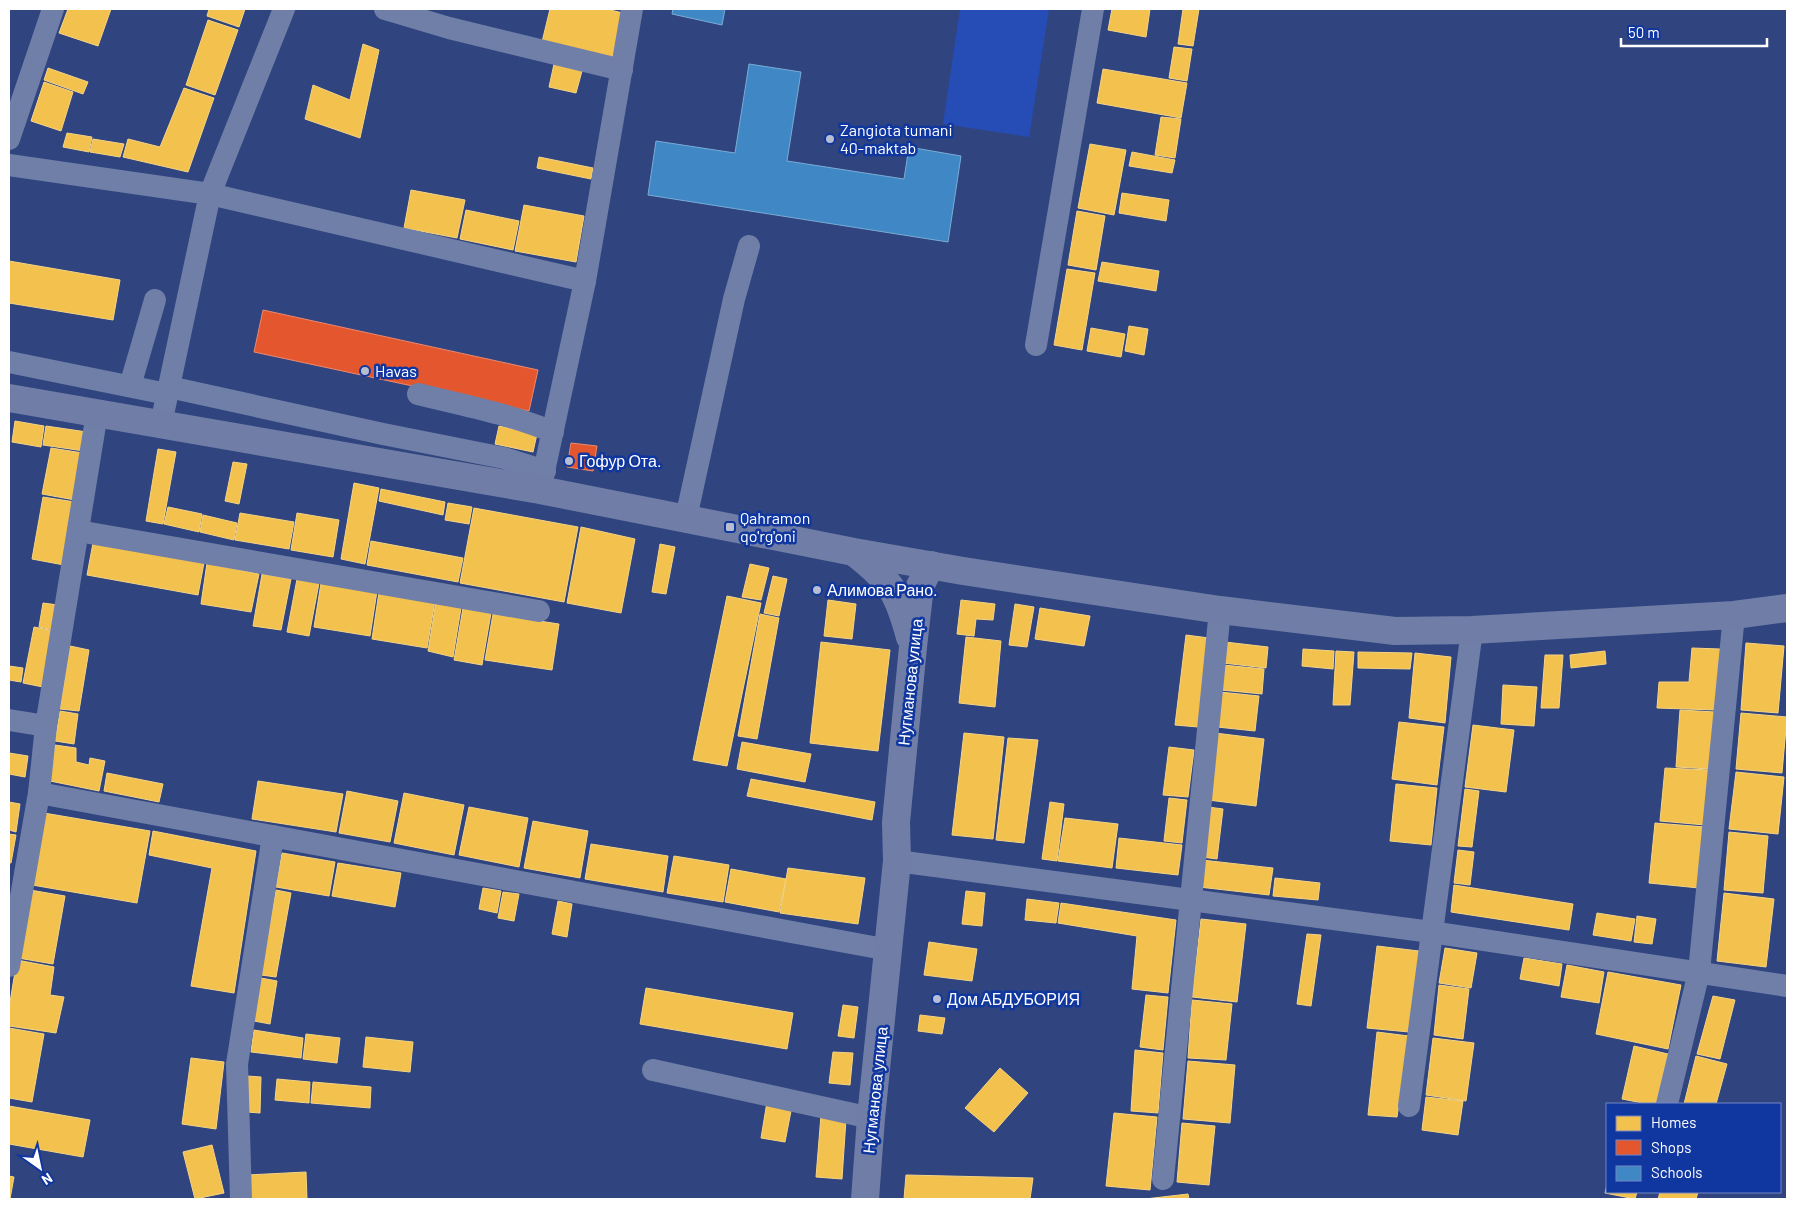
<svg xmlns="http://www.w3.org/2000/svg" width="1796" height="1208" font-family="Barlow,sans-serif">
<rect width="100%" height="100%" fill="#30457f"/>
<polygon fill="#254db5" points="960,9 1049,9 1029,137 943,124"/>
<g fill="#f2c14e" stroke="#f6d483">
<polygon points="68,9 111,9 98,46 59,33"/>
<polygon points="209,9 245,9 239,27 207,16"/>
<polygon points="550,9 606,9 623,13 611,63 541,46"/>
<polygon points="1112,9 1150,9 1146,37 1108,30"/>
<polygon points="1183,9 1199,9 1193,46 1178,44"/>
<polygon points="208,20 238,30 215,95 186,85"/>
<polygon points="363,44 379,50 360,138 305,119 313,85 350,100"/>
<polygon points="1174,47 1192,49 1187,81 1169,78"/>
<polygon points="554,64 582,71 576,93 549,87"/>
<polygon points="48,68 88,82 83,94 44,80"/>
<polygon points="1103,69 1187,83 1181,118 1097,103"/>
<polygon points="44,82 73,92 61,131 31,121"/>
<polygon points="184,88 214,98 188,172 123,157 128,139 160,147"/>
<polygon points="1161,117 1181,119 1175,158 1155,155"/>
<polygon points="67,133 92,137 89,152 63,147"/>
<polygon points="93,139 124,144 120,157 90,152"/>
<polygon points="1090,144 1126,150 1114,215 1078,208"/>
<polygon points="1132,152 1175,160 1172,173 1129,166"/>
<polygon points="539,157 593,168 591,179 537,168"/>
<polygon points="411,190 465,200 457,238 404,228"/>
<polygon points="1122,193 1169,200 1166,221 1119,213"/>
<polygon points="524,205 584,216 576,262 515,251"/>
<polygon points="466,210 519,221 513,250 460,239"/>
<polygon points="1077,211 1105,216 1096,270 1068,265"/>
<polygon points="9,261 120,280 113,320 9,303"/>
<polygon points="1102,262 1159,271 1156,291 1098,281"/>
<polygon points="1067,269 1095,273 1082,350 1054,345"/>
<polygon points="1129,326 1148,329 1144,355 1125,351"/>
<polygon points="1091,328 1125,334 1121,357 1087,351"/>
<polygon points="15,421 44,426 41,447 12,442"/>
<polygon points="46,426 87,432 84,451 43,445"/>
<polygon points="499,426 537,434 533,452 495,444"/>
<polygon points="51,448 83,453 75,500 42,494"/>
<polygon points="158,449 176,452 163,524 146,521"/>
<polygon points="233,462 247,464 239,504 225,501"/>
<polygon points="354,483 379,488 365,564 341,559"/>
<polygon points="381,489 445,502 443,515 379,501"/>
<polygon points="43,497 75,502 64,565 32,559"/>
<polygon points="448,503 472,507 469,524 445,520"/>
<polygon points="168,507 202,514 199,532 164,524"/>
<polygon points="474,508 578,527 564,602 460,583"/>
<polygon points="240,513 294,522 289,549 235,540"/>
<polygon points="297,513 339,520 333,557 291,550"/>
<polygon points="203,515 237,523 234,540 200,532"/>
<polygon points="581,527 635,539 621,613 567,603"/>
<polygon points="371,541 463,558 458,582 367,565"/>
<polygon points="93,543 204,563 198,595 87,575"/>
<polygon points="660,544 675,547 666,594 652,592"/>
<polygon points="207,563 259,574 251,612 201,604"/>
<polygon points="750,564 769,568 761,600 742,597"/>
<polygon points="262,574 291,579 281,630 253,626"/>
<polygon points="773,576 787,579 779,616 764,613"/>
<polygon points="297,579 319,583 309,636 287,632"/>
<polygon points="321,583 377,591 370,636 314,627"/>
<polygon points="379,592 435,601 427,648 372,639"/>
<polygon points="727,596 761,603 727,766 693,760"/>
<polygon points="828,600 856,604 852,639 824,636"/>
<polygon points="961,600 995,604 993,620 976,619 974,636 957,634"/>
<polygon points="436,601 461,608 453,657 428,651"/>
<polygon points="43,603 58,605 54,630 39,627"/>
<polygon points="1015,604 1034,607 1027,647 1009,645"/>
<polygon points="463,608 491,613 482,665 454,660"/>
<polygon points="1040,608 1090,616 1084,646 1035,639"/>
<polygon points="493,614 559,624 552,670 485,660"/>
<polygon points="760,614 779,618 757,739 738,736"/>
<polygon points="34,627 54,631 43,687 23,683"/>
<polygon points="1186,635 1209,638 1198,727 1175,725"/>
<polygon points="966,637 1001,641 995,707 959,703"/>
<polygon points="821,642 890,650 878,751 810,743"/>
<polygon points="1225,642 1268,647 1266,668 1223,663"/>
<polygon points="1746,643 1784,646 1778,713 1741,710"/>
<polygon points="70,646 89,650 79,711 60,709"/>
<polygon points="1692,648 1720,649 1715,710 1657,708 1659,682 1689,682"/>
<polygon points="1303,649 1334,651 1333,669 1302,666"/>
<polygon points="1336,651 1354,652 1350,705 1333,705"/>
<polygon points="1605,651 1606,664 1571,668 1570,655"/>
<polygon points="1358,652 1412,653 1410,669 1358,668"/>
<polygon points="1415,653 1451,657 1445,723 1409,718"/>
<polygon points="1545,655 1563,655 1559,708 1541,708"/>
<polygon points="1223,665 1264,669 1262,694 1221,690"/>
<polygon points="9,666 23,668 21,682 9,680"/>
<polygon points="1503,685 1537,687 1534,726 1501,724"/>
<polygon points="1220,692 1259,696 1255,731 1217,727"/>
<polygon points="1680,710 1715,712 1710,769 1676,767"/>
<polygon points="60,711 78,714 74,744 55,741"/>
<polygon points="1741,713 1787,717 1782,773 1736,769"/>
<polygon points="1399,722 1444,727 1437,785 1392,779"/>
<polygon points="1473,725 1514,730 1506,792 1465,787"/>
<polygon points="964,733 1004,737 993,839 952,835"/>
<polygon points="1215,733 1264,739 1256,806 1208,800"/>
<polygon points="1008,738 1038,740 1024,843 996,840"/>
<polygon points="742,742 811,754 805,782 737,769"/>
<polygon points="55,745 76,748 76,762 89,765 90,758 105,761 99,791 50,781"/>
<polygon points="1169,747 1194,750 1188,797 1163,795"/>
<polygon points="9,753 28,756 25,777 9,774"/>
<polygon points="1665,768 1710,770 1705,825 1660,821"/>
<polygon points="1736,772 1784,777 1778,834 1729,829"/>
<polygon points="107,773 163,784 159,802 104,791"/>
<polygon points="751,779 875,802 872,820 747,796"/>
<polygon points="258,781 343,794 336,832 252,819"/>
<polygon points="1396,784 1437,788 1431,845 1390,841"/>
<polygon points="1465,789 1479,791 1472,847 1458,846"/>
<polygon points="347,791 398,801 390,842 339,833"/>
<polygon points="404,793 464,805 454,855 394,843"/>
<polygon points="1169,798 1187,800 1182,843 1164,841"/>
<polygon points="9,802 20,804 16,832 9,830"/>
<polygon points="1050,802 1064,804 1057,861 1042,859"/>
<polygon points="469,807 528,818 519,867 459,855"/>
<polygon points="1208,807 1223,809 1217,859 1202,857"/>
<polygon points="44,813 150,831 137,903 32,885"/>
<polygon points="1065,818 1118,824 1112,868 1058,861"/>
<polygon points="533,821 588,831 580,878 524,868"/>
<polygon points="1655,823 1705,827 1699,888 1649,883"/>
<polygon points="153,831 256,851 234,993 191,986 212,868 149,855"/>
<polygon points="1729,832 1768,836 1763,893 1724,890"/>
<polygon points="9,834 16,835 11,863 9,863"/>
<polygon points="1119,838 1182,845 1178,875 1116,868"/>
<polygon points="591,844 668,856 663,892 585,879"/>
<polygon points="1458,850 1474,852 1470,885 1454,883"/>
<polygon points="282,853 335,862 329,896 276,887"/>
<polygon points="674,856 729,865 723,902 667,893"/>
<polygon points="1202,860 1273,868 1269,895 1199,887"/>
<polygon points="338,863 401,873 395,907 332,896"/>
<polygon points="788,868 865,878 858,924 780,913"/>
<polygon points="731,869 786,879 779,912 725,902"/>
<polygon points="1275,878 1320,883 1318,900 1273,896"/>
<polygon points="1454,885 1573,904 1569,930 1451,912"/>
<polygon points="483,888 501,891 497,913 479,909"/>
<polygon points="30,890 65,896 53,964 18,958"/>
<polygon points="276,890 291,893 276,977 261,975"/>
<polygon points="966,891 985,893 982,926 962,924"/>
<polygon points="503,892 519,894 514,921 498,918"/>
<polygon points="1724,893 1774,899 1766,967 1717,961"/>
<polygon points="1027,899 1059,903 1056,923 1025,920"/>
<polygon points="558,901 572,904 567,937 552,934"/>
<polygon points="1061,903 1176,920 1168,993 1132,989 1137,936 1058,923"/>
<polygon points="1597,913 1635,919 1631,941 1593,935"/>
<polygon points="1637,916 1656,919 1652,944 1634,942"/>
<polygon points="1201,919 1246,924 1237,1002 1192,997"/>
<polygon points="1307,934 1321,935 1311,1006 1297,1004"/>
<polygon points="929,942 977,949 972,981 924,975"/>
<polygon points="1377,946 1419,951 1409,1032 1367,1028"/>
<polygon points="1445,948 1477,953 1471,988 1439,983"/>
<polygon points="1524,958 1562,964 1559,986 1520,979"/>
<polygon points="17,960 54,967 50,995 64,997 56,1033 9,1026 9,1008"/>
<polygon points="1567,965 1604,972 1599,1003 1561,997"/>
<polygon points="1608,972 1681,985 1668,1049 1596,1034"/>
<polygon points="261,978 277,981 270,1024 254,1021"/>
<polygon points="1439,985 1469,989 1463,1039 1434,1035"/>
<polygon points="646,988 793,1013 787,1049 640,1024"/>
<polygon points="1146,995 1168,997 1163,1050 1140,1047"/>
<polygon points="1713,996 1735,1000 1720,1059 1697,1054"/>
<polygon points="1192,1000 1232,1004 1226,1060 1188,1058"/>
<polygon points="843,1005 858,1007 854,1038 838,1036"/>
<polygon points="920,1015 945,1018 942,1034 918,1031"/>
<polygon points="9,1028 44,1034 32,1102 9,1098"/>
<polygon points="254,1030 303,1038 301,1058 251,1052"/>
<polygon points="1377,1032 1409,1036 1397,1117 1368,1115"/>
<polygon points="306,1034 340,1038 337,1063 303,1059"/>
<polygon points="366,1037 413,1042 410,1072 363,1067"/>
<polygon points="1433,1038 1474,1043 1466,1101 1426,1095"/>
<polygon points="1634,1046 1668,1054 1656,1104 1648,1104 1622,1099"/>
<polygon points="1135,1050 1163,1053 1158,1113 1131,1111"/>
<polygon points="833,1052 853,1053 850,1085 829,1083"/>
<polygon points="1696,1056 1727,1064 1716,1104 1684,1104"/>
<polygon points="191,1058 224,1062 216,1129 182,1124"/>
<polygon points="1188,1061 1235,1065 1230,1123 1183,1119"/>
<polygon points="1000,1068 1028,1093 994,1132 965,1108"/>
<polygon points="247,1076 261,1077 260,1113 247,1112"/>
<polygon points="277,1079 310,1082 309,1103 275,1100"/>
<polygon points="313,1082 371,1087 370,1108 311,1103"/>
<polygon points="1426,1097 1463,1101 1458,1135 1422,1130"/>
<polygon points="767,1102 792,1106 785,1142 761,1138"/>
<polygon points="9,1106 90,1120 83,1157 9,1144"/>
<polygon points="1114,1113 1157,1117 1150,1190 1106,1186"/>
<polygon points="821,1115 846,1119 842,1179 816,1177"/>
<polygon points="1182,1123 1215,1126 1209,1185 1177,1182"/>
<polygon points="212,1145 224,1193 195,1199 183,1152"/>
<polygon points="306,1172 307,1199 248,1199 247,1175"/>
<polygon points="906,1175 1033,1178 1030,1199 904,1199"/>
<polygon points="9,1176 14,1177 10,1199 9,1199"/>
<polygon points="1607,1185 1607,1192 1637,1192 1635,1199 1605,1193"/>
<polygon points="1660,1192 1698,1192 1696,1199 1658,1199"/>
<polygon points="1188,1194 1189,1199 1145,1199"/>
</g>
<g fill="#e4572e" stroke="#ec896d">
<polygon points="263,310 538,370 529,411 254,352"/>
<polygon points="571,443 597,446 593,471 567,467"/>
</g>
<g fill="#3f88c5" stroke="#79acd6">
<polygon points="673,9 725,9 722,25 672,14"/>
<polygon points="749,64 801,72 787,161 904,179 909,147 961,156 948,242 648,195 656,141 735,153"/>
</g>
<g fill="none" stroke-linecap="round" stroke-linejoin="round">
<g stroke="#707fa8" stroke-width="22">
<polyline points="385,9 449,28 622,70"/>
<polyline points="9,139 53,9"/>
<polyline points="9,165 210,194 585,281"/>
<polyline points="1036,345 1093,9"/>
<polyline points="9,362 167,394"/>
<polyline points="130,386 155,300"/>
<polyline points="169,387 383,434 504,458 545,471"/>
<path d="M418,394C463,405 510,414 553,432"/>
<polyline points="161,424 210,194 284,9"/>
<polyline points="540,490 585,281 632,9"/>
<polyline points="686,518 734,299 749,246"/>
<polyline points="78,531 539,611"/>
<polyline points="9,720 46,726"/>
<polyline points="39,793 889,950"/>
<polyline points="897,861 1431,932 1787,986"/>
<polyline points="9,966 39,793 46,726 97,413"/>
<polyline points="653,1070 871,1118"/>
<polyline points="1667,1104 1699,972 1734,615"/>
<polyline points="1409,1106 1472,630"/>
<polyline points="1163,1179 1220,610"/>
<polyline points="241,1199 237,1064 273,836"/>
</g>
<g stroke="#707ea7" stroke-width="28">
<polyline points="9,398 540,490 854,552 963,571 1220,610 1395,631 1472,630 1734,615 1787,608"/>
<path d="M855,553C892,582 898,593 910,637"/>
<polyline points="865,1199 871,1118 897,861 896,822 913,647 920,586 931,565"/>
</g>
</g>
<g fill="#b7bed2" stroke="#10369f" stroke-width="2">
<circle cx="830" cy="139" r="5"/>
<circle cx="365" cy="371" r="5"/>
<circle cx="569" cy="461" r="5"/>
<rect x="725" y="522" width="10" height="10" rx="2.5"/>
<circle cx="817" cy="590" r="5"/>
<circle cx="937" cy="999" r="5"/>
</g>
<g text-anchor="middle" stroke-width="5" stroke-linejoin="round" paint-order="stroke">
<g font-size="16" fill="#fff" stroke="#10369f" text-anchor="start">
<text x="840" y="136">Zangiota tumani<tspan x="840" dy="18">40-maktab</tspan></text>
<text x="375" y="377">Havas</text>
<text x="579" y="467">Гофур Ота.</text>
<text x="740" y="524">Qahramon<tspan x="740" dy="18">qo'rg'oni</tspan></text>
<text x="827" y="596">Алимова Рано.</text>
<text x="947" y="1005">Дом АБДУБОРИЯ</text>
</g>
<g font-size="16" fill="#fff" stroke="#10369f">
<text transform="translate(910 682) rotate(-84)" y="6">Нугманова улица</text>
<text transform="translate(875 1090) rotate(-84)" y="6">Нугманова улица</text>
</g>
</g>
<rect width="1796" height="1208" fill="none" stroke="#ffffff" stroke-width="20"/>
<rect x="1606" y="1103" width="175" height="90" fill="#10369f" stroke="#7086c5"/>
<rect x="1616" y="1116" width="25" height="15" fill="#f2c14e" stroke="#7086c5"/>
<text x="1651" y="1128" font-size="15" fill="#ffffff">Homes</text>
<rect x="1616" y="1140" width="25" height="15" fill="#e4572e" stroke="#7086c5"/>
<text x="1651" y="1153" font-size="15" fill="#ffffff">Shops</text>
<rect x="1616" y="1166" width="25" height="15" fill="#3f88c5" stroke="#7086c5"/>
<text x="1651" y="1178" font-size="15" fill="#ffffff">Schools</text>
<g transform="translate(40 1168) rotate(147)" stroke="#10369f" stroke-width="4" paint-order="stroke">
<path d="M0-4L9 19L0 12L-9 19Z" fill="#ffffff"/>
<text y="-8" font-size="14" font-weight="bold" text-anchor="middle" fill="#ffffff">N</text>
</g>
<path d="M1621 38v8h146v-8" fill="none" stroke="#ffffff" stroke-width="2.5"/>
<text x="1628" y="38" font-size="15" fill="#ffffff" stroke="#10369f" stroke-width="4" paint-order="stroke">50 m</text>
</svg>
